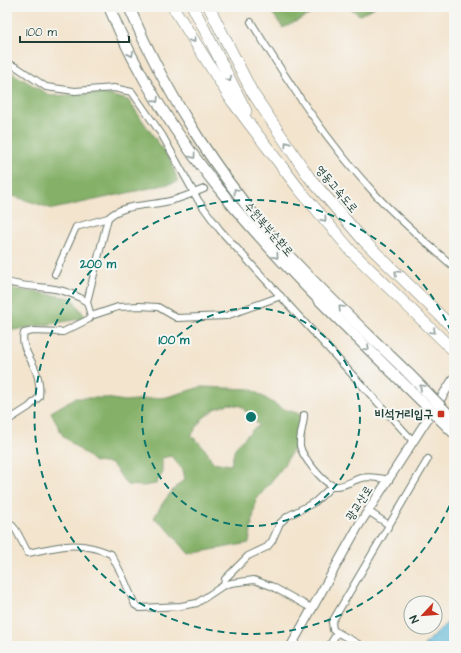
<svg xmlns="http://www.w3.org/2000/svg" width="461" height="653" font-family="'Architects Daughter','Poor Story',sans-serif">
<rect width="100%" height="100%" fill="#f6f6f2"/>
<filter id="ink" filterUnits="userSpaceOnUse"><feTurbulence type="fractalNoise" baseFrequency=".025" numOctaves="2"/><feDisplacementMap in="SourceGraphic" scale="8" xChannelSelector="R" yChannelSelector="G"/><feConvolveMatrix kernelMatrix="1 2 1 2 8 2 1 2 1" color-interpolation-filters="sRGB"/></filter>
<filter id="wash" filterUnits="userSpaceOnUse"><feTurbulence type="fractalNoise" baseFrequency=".012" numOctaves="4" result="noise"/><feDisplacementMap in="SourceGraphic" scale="16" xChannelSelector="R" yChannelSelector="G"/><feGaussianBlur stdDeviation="0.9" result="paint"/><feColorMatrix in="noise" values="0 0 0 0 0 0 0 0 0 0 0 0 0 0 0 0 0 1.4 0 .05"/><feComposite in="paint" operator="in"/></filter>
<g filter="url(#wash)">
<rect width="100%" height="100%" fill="#f3e4ce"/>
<g fill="#84b067" stroke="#52764e" fill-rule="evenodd">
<polygon points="268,7 325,7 283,28"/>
<polygon points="348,7 375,7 360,15"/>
<polygon points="7,70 51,96 101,93 128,100 171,161 178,182 53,209 7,194"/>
<polygon points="7,288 72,298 86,318 8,331 7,334"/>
<path d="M201,387L251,389L281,408L300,414V438L282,468L256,500L249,543L189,554L164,525L154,518C162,503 171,490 185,479L183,470L171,456L162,458V474L156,484L143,486L127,485L112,464L95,462L63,436L51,412L75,398H106L125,401L167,397ZM229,404L241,406L259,426L252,430L235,448L231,465L212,462C210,454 198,440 191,436L202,419L215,409Z"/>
</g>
<polygon fill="#57b3d5" stroke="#3b7884" points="454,616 454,646 423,646"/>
</g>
<g filter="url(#ink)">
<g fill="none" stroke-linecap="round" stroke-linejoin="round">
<defs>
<g id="minor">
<path d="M251,22C289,83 327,142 376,195C400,221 428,244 454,267"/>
<polyline points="7,63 18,68 46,87 75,91 114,88 132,92 162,135 198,200 220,230 413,441"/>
<polyline points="55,274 76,227 108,218"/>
<path d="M7,282C38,291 56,282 87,302"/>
<polyline points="91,316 118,307 140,306 158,307 177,318 226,316 281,296"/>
<path d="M304,415C304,425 299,436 300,446C302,456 324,485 335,486C344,487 353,480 361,478C370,476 380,478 389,480"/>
<path d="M7,421L29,407L39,397C40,388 39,378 35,369C31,358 20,346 24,333L33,331L63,332L89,319L91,316L87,302L108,218C122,204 146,206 165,202C178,200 191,194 204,189"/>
<polyline points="368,511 389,525"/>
<path d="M7,523H10L16,530L28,553C61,546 78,540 111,554L123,577L135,605L140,608L181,606L197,603L221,587L231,583L254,580L271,586L313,609"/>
<polyline points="224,585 225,579 248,556 267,547 272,541 280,523 288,516 315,502 332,486"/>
<polyline points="329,646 337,633"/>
<polyline points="362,646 333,630 332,622 428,459"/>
</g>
<polyline id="tertiary" points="291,646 359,525 454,378"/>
<g id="trunk">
<path d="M109,7C172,160 286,268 401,381"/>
<path d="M129,7C167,98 226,188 293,260C330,299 370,336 409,374"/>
</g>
<g id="motorway">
<polyline points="173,7 232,101 299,189 352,252 454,351"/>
<polyline points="193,7 246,111"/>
<polyline points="209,7 252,92 309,177 364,241 454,329"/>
</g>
</defs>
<use href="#minor" stroke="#69776a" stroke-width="8"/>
<use href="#tertiary" stroke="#69776a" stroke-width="10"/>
<use href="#trunk" stroke="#69776a" stroke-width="12"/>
<use href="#motorway" stroke="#69776a" stroke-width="12"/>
<use href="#minor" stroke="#fff" stroke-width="6"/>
<use href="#tertiary" stroke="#fff" stroke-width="8"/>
<use href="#trunk" stroke="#fff" stroke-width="10"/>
<use href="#motorway" stroke="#fff" stroke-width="11"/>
<defs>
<g id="trunk-bridge">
<polyline points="409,374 454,420"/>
<polyline points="401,381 454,433"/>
</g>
</defs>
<use href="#trunk-bridge" stroke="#69776a" stroke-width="12" stroke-linecap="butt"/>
<use href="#trunk-bridge" stroke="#fff" stroke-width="10"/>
</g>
<defs><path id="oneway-chevron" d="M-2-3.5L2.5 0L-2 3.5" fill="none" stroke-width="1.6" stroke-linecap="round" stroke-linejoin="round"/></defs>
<g stroke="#8f9e9a">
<use href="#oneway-chevron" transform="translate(193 40) rotate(58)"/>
<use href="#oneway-chevron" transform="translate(131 54) rotate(64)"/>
<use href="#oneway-chevron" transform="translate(229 79) rotate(63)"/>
<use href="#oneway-chevron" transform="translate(156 100) rotate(59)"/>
<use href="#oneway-chevron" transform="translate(287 144) rotate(-124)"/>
<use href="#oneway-chevron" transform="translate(193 156) rotate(54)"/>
<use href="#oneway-chevron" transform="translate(236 191) rotate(-130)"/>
<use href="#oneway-chevron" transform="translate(324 219) rotate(49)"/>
<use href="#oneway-chevron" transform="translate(276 256) rotate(49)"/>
<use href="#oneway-chevron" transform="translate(397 273) rotate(-135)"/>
<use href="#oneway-chevron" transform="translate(341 308) rotate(-135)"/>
<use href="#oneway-chevron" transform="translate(433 331) rotate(44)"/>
<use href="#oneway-chevron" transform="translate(367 348) rotate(45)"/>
<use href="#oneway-chevron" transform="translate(422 387) rotate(-135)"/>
</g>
</g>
<g fill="none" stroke="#0f766e" stroke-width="2" stroke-dasharray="7 5">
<circle cx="251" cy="417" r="109"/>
<path d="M454 495A217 217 0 1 1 454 339"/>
</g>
<rect fill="#c8321e" stroke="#f6f6f2" stroke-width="1.5" x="437" y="410" width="8" height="8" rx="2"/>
<g text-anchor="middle" stroke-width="4" stroke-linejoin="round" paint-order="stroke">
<g font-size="12" fill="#1f3d34" stroke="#f6f6f2">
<text transform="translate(337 189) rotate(50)" y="4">영동고속도로</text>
<text transform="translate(269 229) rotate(49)" y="4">수원북부순환로</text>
<text transform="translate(359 503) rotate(-57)" y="4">광교산로</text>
</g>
<g font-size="12" font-weight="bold" fill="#1f3d34" stroke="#f6f6f2" text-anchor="end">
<text x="433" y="418">비석거리입구</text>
</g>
</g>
<circle cx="251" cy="417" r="6" fill="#0f766e" stroke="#f6f6f2" stroke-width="2"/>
<g font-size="12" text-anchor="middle" font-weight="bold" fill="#0f766e" stroke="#f6f6f2" stroke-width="4" stroke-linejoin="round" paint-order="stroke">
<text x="98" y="268">200 m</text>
<text x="174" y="344">100 m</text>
</g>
<rect width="461" height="653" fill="none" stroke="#f6f6f2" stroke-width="24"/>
<g transform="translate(423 615) rotate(244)"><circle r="19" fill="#f6f6f2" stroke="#a0aca6"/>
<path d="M0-3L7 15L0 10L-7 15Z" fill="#c8321e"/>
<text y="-6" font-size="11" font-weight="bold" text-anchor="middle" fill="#1f3d34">N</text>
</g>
<path d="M20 36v6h109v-6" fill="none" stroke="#1f3d34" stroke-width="2"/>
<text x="26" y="36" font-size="12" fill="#1f3d34" stroke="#f6f6f2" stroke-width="3" paint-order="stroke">100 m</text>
</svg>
